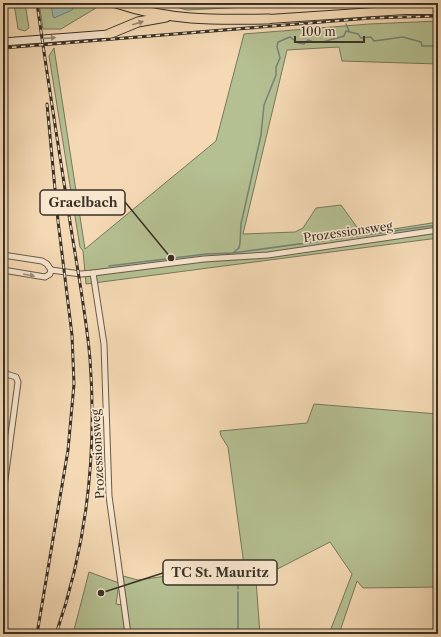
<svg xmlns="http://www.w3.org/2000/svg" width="441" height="637" font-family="'Libre Caslon Text',serif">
<rect width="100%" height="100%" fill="#f4d9b4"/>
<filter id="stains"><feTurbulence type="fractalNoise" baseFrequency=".005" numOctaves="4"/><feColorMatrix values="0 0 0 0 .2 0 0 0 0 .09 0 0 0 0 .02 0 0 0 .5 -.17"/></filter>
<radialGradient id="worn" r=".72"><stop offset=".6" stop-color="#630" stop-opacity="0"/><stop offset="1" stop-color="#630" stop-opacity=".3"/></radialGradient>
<g fill="#b5c092" stroke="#77785c">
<polygon points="14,3 25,3 29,28 25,31 18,29"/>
<polygon points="39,3 89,3 96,8 61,29 43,29"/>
<polygon points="170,3 328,3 187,10 172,6"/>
<polygon points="438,21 438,64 342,61 339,47 287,50 243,234 295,232 303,228 316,208 341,205 362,234 438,222 438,238 86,284 83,251 80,247 49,56 54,48 85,249 216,141 244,34 369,24"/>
<polygon points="314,404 438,414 438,587 363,588 357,581 339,634 329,634 352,574 330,542 256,580 260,634 130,634 123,576 138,580 244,565 228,447 221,436 220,431 307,423"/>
<polygon points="89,572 119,583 116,604 122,605 127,634 73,634"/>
</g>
<polygon fill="#9cb9b2" stroke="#74837a" points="51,3 77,3 72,10 54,18 53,17"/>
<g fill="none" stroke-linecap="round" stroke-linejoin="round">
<g stroke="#74837a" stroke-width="1.5">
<polyline points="345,3 345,4"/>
<polyline points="346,24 349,31"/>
<path d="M233,253L239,248L240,243L241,224L261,135L264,105L276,75V67L280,58L277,47L278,42L290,37L298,43L304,44L308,40C318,45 334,39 344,36L346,31L358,34L361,38L371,37L374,41L403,37L421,42L422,46H438"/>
<polyline points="109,266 206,254 233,253 438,225"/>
<polyline points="238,569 238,589"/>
<polyline points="238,592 238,634"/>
</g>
<defs>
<g id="minor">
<polyline points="3,255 42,261 47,264 51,270"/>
<polyline points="3,270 45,277 50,274 51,270"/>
<polyline points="51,270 81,274 93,273 204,259 268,255 438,230"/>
<polyline points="93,273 104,344 109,496 128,634"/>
<polyline points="3,373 16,377 18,382 3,494"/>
<polyline points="3,447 9,449"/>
</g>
<polyline id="secondary" points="3,42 109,34"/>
<polyline id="primary" points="269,19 405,10 438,10"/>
<g id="trunk">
<path d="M116,3C170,21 213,20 269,19"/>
<polyline points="109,34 138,22 166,17"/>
</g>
</defs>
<use href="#minor" stroke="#685b4a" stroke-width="7"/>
<use href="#secondary" stroke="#393127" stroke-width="9"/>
<use href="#primary" stroke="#393127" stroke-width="10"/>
<use href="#trunk" stroke="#393127" stroke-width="11"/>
<use href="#minor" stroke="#f8e6ce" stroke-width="5"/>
<use href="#secondary" stroke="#f8e6ce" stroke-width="7"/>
<use href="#primary" stroke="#f4d9b4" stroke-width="8"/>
<use href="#trunk" stroke="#f4d9b4" stroke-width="9"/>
<defs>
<g id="rail">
<path d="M37,3C47,76 59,149 70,222C77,267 86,313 90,359C97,452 87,545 56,634"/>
<polyline points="3,48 371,18 438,16"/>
<polyline points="37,634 68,450 74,384 72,335 58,221 47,104"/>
</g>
</defs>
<use href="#rail" stroke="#393127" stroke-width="3"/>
<use href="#rail" stroke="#f8e6ce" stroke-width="1.5" stroke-dasharray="4.5" stroke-linecap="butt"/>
</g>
<defs><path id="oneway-solid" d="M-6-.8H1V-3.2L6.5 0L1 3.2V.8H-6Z"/></defs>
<use fill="#96856e" href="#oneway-solid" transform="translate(138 23) rotate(-17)"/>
<g fill="#988c7a">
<use href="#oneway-solid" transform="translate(50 38) rotate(-4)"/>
<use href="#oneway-solid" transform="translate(29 275) rotate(10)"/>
</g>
<g text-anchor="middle" stroke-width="3.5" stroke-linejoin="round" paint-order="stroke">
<g font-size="12" fill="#393127" stroke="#f8e6ce">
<text transform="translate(348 232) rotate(-8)" y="4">Prozessionsweg</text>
<text transform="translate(98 454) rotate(-93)" y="4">Prozessionsweg</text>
</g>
</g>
<path fill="none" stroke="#393127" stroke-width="1.5" d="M171 258L125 202M101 593L163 573"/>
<g fill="#393127" stroke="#f8e6ce" stroke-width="1.5">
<circle cx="171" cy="258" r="4"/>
<circle cx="101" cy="593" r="4"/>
</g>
<g fill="#f8e6ce" stroke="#393127" stroke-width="1.5">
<rect x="40" y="190" width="85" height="25" rx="4"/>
<rect x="163" y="560" width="114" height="25" rx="4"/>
</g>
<g font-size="13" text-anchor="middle" font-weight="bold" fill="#393127">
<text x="83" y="207">Graelbach</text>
<text x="220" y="577">TC St. Mauritz</text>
</g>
<rect width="441" height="637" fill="none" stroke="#f4d9b4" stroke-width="16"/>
<rect x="4" y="4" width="433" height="629" fill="none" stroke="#393127" stroke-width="2"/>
<rect x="8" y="8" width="425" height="621" fill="none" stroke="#393127"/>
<path d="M295 36v6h69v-6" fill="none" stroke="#393127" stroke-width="2"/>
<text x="301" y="36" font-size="12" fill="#393127" stroke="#f8e6ce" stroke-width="3" paint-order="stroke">100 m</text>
<rect width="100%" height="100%" filter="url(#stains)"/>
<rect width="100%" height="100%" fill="url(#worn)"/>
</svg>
